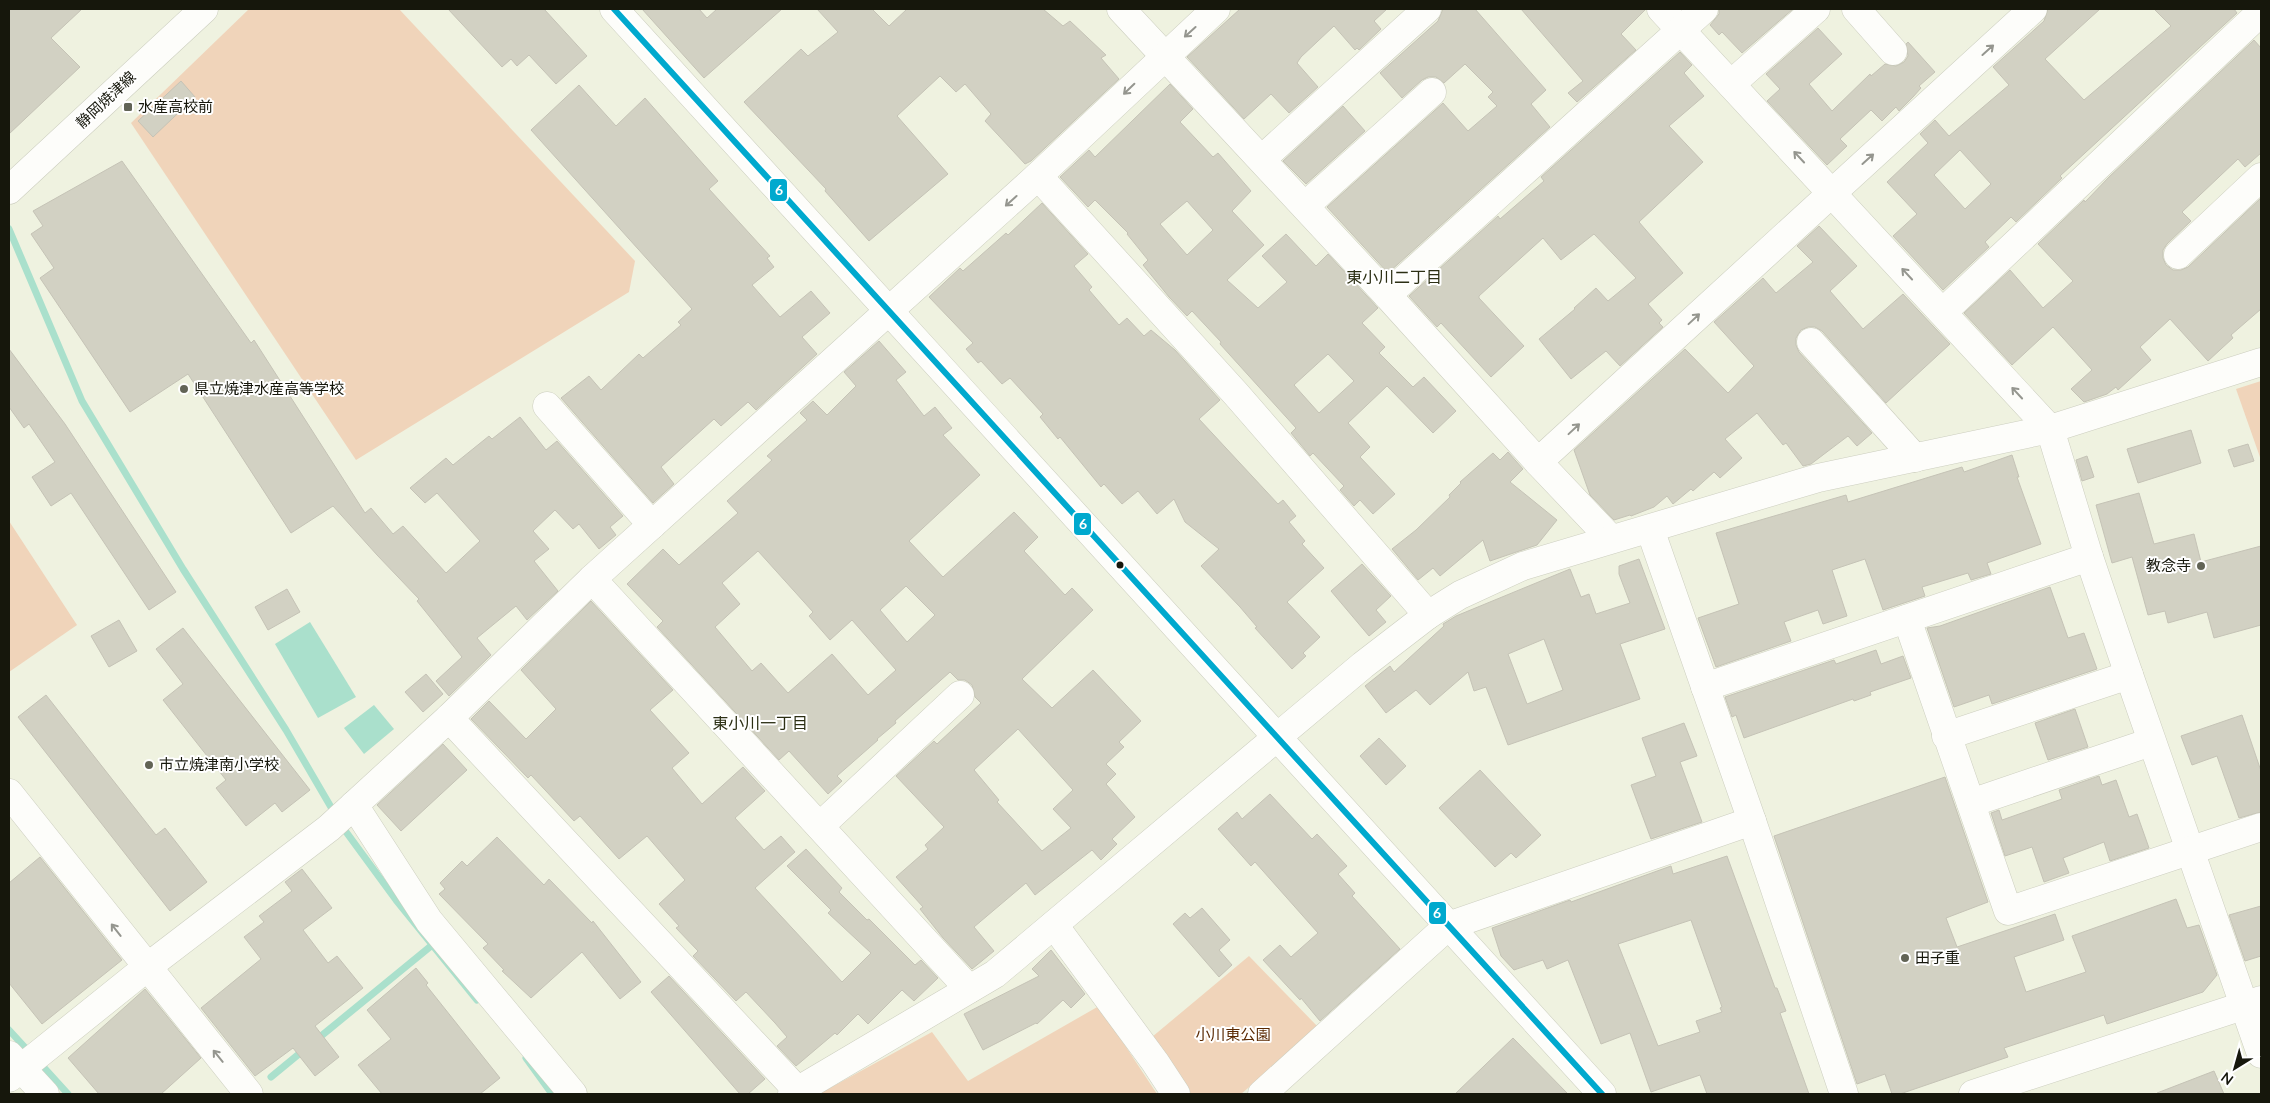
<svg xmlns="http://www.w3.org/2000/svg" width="2270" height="1103" font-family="Lato,'Noto Sans JP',sans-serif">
<rect width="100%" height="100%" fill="#eff2e0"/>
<g fill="#f0d4ba">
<polygon points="249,9 399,9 635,261 629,292 356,460 131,123"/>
<polygon points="2261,381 2261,460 2236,389"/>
<polygon points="9,521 77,625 9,672"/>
<polygon points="1249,956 1319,1028 1241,1094 1189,1094 1152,1037"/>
<polygon points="1099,1006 1157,1094 819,1094 932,1032 968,1081"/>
</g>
<g fill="#aae0cc">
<polygon points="310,622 356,697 318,718 275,644"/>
<polygon points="374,705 394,729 364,754 344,728"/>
</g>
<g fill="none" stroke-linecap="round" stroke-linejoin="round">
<g stroke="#aae0cc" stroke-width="7">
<polyline points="9,229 82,401 183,569 286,730 335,814"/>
<polyline points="341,825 396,900 477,1000"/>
<polyline points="9,1030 31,1054"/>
<polyline points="315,1041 431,946"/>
<polyline points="526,1058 552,1094"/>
<polyline points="38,1061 68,1094"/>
<polyline points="271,1077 305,1049"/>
</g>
</g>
<g fill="#d2d1c3" stroke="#c5c3b6" fill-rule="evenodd">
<polygon points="9,9 82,9 51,38 80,67 9,134"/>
<polygon points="448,9 544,9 587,56 556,84 529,55 517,66 511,59 502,67"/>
<polygon points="642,9 699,9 707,18 717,9 782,9 704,78"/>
<polygon points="817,9 872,9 889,26 907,9 1043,9 1063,26 1070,21 1106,55 1101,58 1119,79 1031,161 1025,164 985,121 991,114 965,84 956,92 940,76 897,116 948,174 869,241 825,191 826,189 744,102 801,49 808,56 838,32"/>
<polygon points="1240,9 1387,9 1374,21 1381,29 1359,50 1357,48 1355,50 1334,26 1301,57 1297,63 1318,87 1289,113 1271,94 1244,119 1187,57"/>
<polygon points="1443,9 1475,9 1546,90 1531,104 1550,127 1388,273 1327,207 1443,103 1468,131 1497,106 1488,97 1493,92 1465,64 1444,83 1436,77 1428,77 1422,80 1402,98 1380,73 1438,21"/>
<polygon points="1521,9 1646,9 1621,34 1636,50 1577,102 1568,93 1583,81"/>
<polygon points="1719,9 1793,9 1742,53 1722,32 1719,35 1710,25 1719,14"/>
<path d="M2048,9H2100L2045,59L2084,100L2171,26L2154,9H2234L2237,13L2060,176L2062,178L2016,222L2011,217L1985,242L1989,247L1943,290L1893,236L1917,214L1887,182L1928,143L1920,134L1935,120L1949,136L2009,85L1993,67L2044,21ZM1960,150L1991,184L1965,209L1934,175Z"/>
<polygon points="1818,28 1842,54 1809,84 1832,111 1870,74 1871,76 1885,64 1896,66 1904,62 1908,56 1906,44 1908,42 1935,72 1919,86 1921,88 1913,97 1899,111 1896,107 1882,121 1871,110 1840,139 1847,146 1827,165 1767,101 1780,89 1766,74"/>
<polygon points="2254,40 2261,48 2261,153 2245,167 2238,159 2182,212 2191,221 2167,244 2163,250 2163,258 2166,265 2173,270 2181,270 2188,267 2261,198 2261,309 2231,335 2233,338 2208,361 2170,319 2140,347 2151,360 2118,390 2116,387 2107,394 2084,402 2071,389 2092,370 2053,327 2012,365 1964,313 2010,270 2043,308 2073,281 2038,244 2084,200 2085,202 2109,177"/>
<polygon points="1680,52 1692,65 1684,73 1704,96 1669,126 1703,162 1639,222 1683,273 1648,304 1662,320 1659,323 1663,327 1620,366 1606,351 1571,379 1539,339 1575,309 1574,308 1596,288 1608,301 1636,278 1594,234 1561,260 1543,238 1479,296 1479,298 1524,346 1491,377 1441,323 1437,327 1409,296 1498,216 1500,219 1544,181 1541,177"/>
<polygon points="181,81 195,97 153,137 138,121"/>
<path d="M1170,84L1193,109L1180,122L1213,157L1218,153L1251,191L1232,211L1264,245L1227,280L1258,308L1287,282L1262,256L1286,234L1316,266L1328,254L1378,308L1362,323L1385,347L1379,353L1413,387L1424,377L1456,411L1433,433L1387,386L1348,423L1370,447L1360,457L1395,494L1373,514L1360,500L1354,506L1340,490L1344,486L1313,453L1310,456L1291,433L1296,428L1220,344L1221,342L1192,311L1187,316L1169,297L1143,265L1148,260L1127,234L1128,233L1095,200L1088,207L1060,177L1089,150L1095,157ZM1187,201L1213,230L1187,255L1160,224ZM1328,354L1354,381L1319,413L1294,385Z"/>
<polygon points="579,85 616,126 645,98 718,181 709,189 770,256 767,258 774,267 752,285 780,317 811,291 830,313 802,337 817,354 756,410 748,402 721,426 714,419 661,467 674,484 653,503 561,398 589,376 601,390 639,354 643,358 681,325 678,322 692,309 531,130"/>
<polygon points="1343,106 1365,131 1306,184 1283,161"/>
<polygon points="122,161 251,343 254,340 365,513 371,508 393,534 403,526 446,573 480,541 437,493 425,503 410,488 446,458 453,465 489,436 492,439 520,417 546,450 557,441 623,516 610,527 616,535 599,549 579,524 573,529 555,510 533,531 549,549 534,561 558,591 527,620 516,606 477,638 491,655 449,696 436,681 462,657 417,601 419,599 377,555 333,506 291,533 188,374 130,412 40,278 54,268 31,234 43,226 33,211"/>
<polygon points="1042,203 1088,254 1074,266 1092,287 1089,290 1119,325 1127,318 1144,336 1151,330 1175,350 1220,400 1199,419 1278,504 1283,500 1296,516 1289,522 1305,541 1302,544 1324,568 1287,602 1320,637 1303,653 1306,656 1292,669 1255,628 1257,627 1240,607 1201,566 1219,549 1185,522 1174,499 1157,514 1138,491 1122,504 1104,484 1101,487 1060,437 1058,439 1040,417 1043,414 1010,378 1002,384 981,361 978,363 966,349 973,343 929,297 960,268 963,271 1006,233 1008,235"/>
<polygon points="1819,226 1857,266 1830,291 1863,329 1903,294 1950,344 1886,403 1822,331 1815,327 1808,327 1801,330 1796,338 1796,345 1799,352 1872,433 1857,446 1848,436 1811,464 1803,466 1786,443 1783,445 1757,413 1725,439 1742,458 1720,478 1714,472 1693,491 1691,489 1673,504 1667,496 1654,507 1631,516 1630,515 1614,520 1590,495 1574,450 1685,349 1728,393 1754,366 1714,322 1763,278 1776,293 1813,262 1797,246"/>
<path d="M879,341L906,372L896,380L924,416L935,407L952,428L943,435L980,475L909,541L943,577L1014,512L1038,537L1024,551L1065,595L1072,588L1093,610L1022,679L1052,708L1093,670L1141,721L1119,742L1124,747L1106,764L1116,774L1106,784L1135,817L1112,839L1117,844L1101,860L1092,850L1035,895L1026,883L974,927L994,951L972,969L943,938L920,909L923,907L896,877L928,849L925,845L944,827L896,776L934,741L937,744L981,703L975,697L972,685L965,680H958L950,672L895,721L896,723L877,739L878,740L837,776L842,781L828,794L789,751L779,760L657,627L663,621L627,584L663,549L679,565L738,513L727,501L772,460L767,456L807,420L800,413L813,401L827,415L856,386L844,372ZM758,551L813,612L809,616L830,640L852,620L896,670L868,695L832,654L788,693L761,663L752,671L715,627L740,604L722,583ZM906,586L935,615L907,642L880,610ZM1018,729L1073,790L1053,809L1071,828L1042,851L997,802L999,800L974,770Z"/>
<polygon points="9,349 65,424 176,592 149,610 71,493 51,506 32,477 55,462 29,424 24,428 9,407"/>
<polygon points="2191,430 2201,463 2138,483 2127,449"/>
<polygon points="2248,444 2254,461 2234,467 2228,450"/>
<polygon points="1508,452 1523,469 1510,482 1557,520 1537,545 1490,561 1483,540 1440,576 1433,568 1418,580 1392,549 1416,530 1450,497 1449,495 1461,483 1460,482 1493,453 1500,460"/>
<polygon points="2012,455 2019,477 2017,477 2041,544 1987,563 1991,574 1971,580 1968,573 1922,587 1925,596 1883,610 1865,559 1832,570 1847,616 1823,624 1818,610 1784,622 1791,641 1716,667 1698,618 1739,604 1716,533 1846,495 1848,502 1962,467 1964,472"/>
<polygon points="2087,456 2094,477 2082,481 2076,460"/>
<polygon points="2139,493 2154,544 2194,534 2201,562 2261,546 2261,625 2214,638 2207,612 2168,623 2165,611 2148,615 2132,557 2112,563 2096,505"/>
<path d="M1639,559L1665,629L1620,644L1640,699L1508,745L1486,687L1474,691L1468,672L1430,705L1416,690L1386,713L1365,686L1390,666L1394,672L1444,626L1443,624L1456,616L1570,569L1581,597L1589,594L1596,614L1630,603L1619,574V566ZM1544,639L1563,690L1527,704L1508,654Z"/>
<polygon points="1362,564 1391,596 1376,610 1386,622 1369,636 1331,591"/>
<polygon points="2050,587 2068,638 2084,633 2097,669 1992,704 1989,695 1954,707 1927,628 1940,626"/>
<polygon points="287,589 300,612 268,630 255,607"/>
<polygon points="591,601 673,690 650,710 689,753 672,768 702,804 743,767 765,791 735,818 764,850 781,836 795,852 755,888 842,982 871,953 828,913 831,910 787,866 806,849 842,888 839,892 867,920 869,919 915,965 921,960 938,978 914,1001 902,990 868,1024 858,1014 837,1035 835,1033 796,1066 777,1046 787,1037 775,1023 746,992 736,1001 693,956 698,951 676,928 679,926 659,904 685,880 647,836 619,859 580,816 574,821 531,775 528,778 471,719 489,701 526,739 556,709 521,670"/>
<polygon points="119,620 137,651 109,667 91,636"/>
<polygon points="183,628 310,790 282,812 275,803 246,826 216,788 226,780 163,700 183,684 156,649"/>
<polygon points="1876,650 1881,664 1903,656 1911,678 1870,692 1871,695 1854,701 1853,699 1744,738 1736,715 1732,717 1725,697 1834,660 1836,664"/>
<polygon points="426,674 443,694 423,712 405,692"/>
<polygon points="46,695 156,835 165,828 207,882 170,911 18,717"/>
<polygon points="2075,709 2088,747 2048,760 2035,723"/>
<polygon points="2242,715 2261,771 2261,812 2239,818 2217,756 2192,765 2181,736"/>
<polygon points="1684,723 1697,756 1680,762 1702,822 1651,839 1631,785 1656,776 1642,738"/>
<polygon points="1379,738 1406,766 1386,785 1360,756"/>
<polygon points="443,744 467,770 401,831 377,805"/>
<polygon points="1480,770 1541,835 1516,858 1511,853 1495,867 1439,808"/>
<polygon points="2099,776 2102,785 2116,780 2129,817 2137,814 2149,848 2110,861 2104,842 2063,858 2069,873 2044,882 2032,847 2005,856 1991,813 1999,810 2002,820 2062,799 2059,790"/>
<polygon points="1945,777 1988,902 1946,918 1957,947 2055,914 2064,940 2014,957 2026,992 2086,972 2072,936 2176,899 2187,928 2199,925 2217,975 2203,992 2107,1024 2104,1015 2004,1048 2008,1057 1900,1094 1892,1094 1885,1074 1857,1084 1774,836"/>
<polygon points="1270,794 1312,839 1317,834 1347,866 1338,874 1355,893 1352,896 1400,949 1320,1021 1301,998 1300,1000 1263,960 1280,945 1291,957 1318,933 1255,862 1251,866 1218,829 1237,812 1242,819"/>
<polygon points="497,837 544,885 549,879 592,923 593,921 641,982 620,999 582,952 531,998 502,971 504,970 483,948 488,944 439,894 445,889 440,883 462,861 467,866"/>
<path d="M1727,856L1775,988H1777L1786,1011L1780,1013L1809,1094H1707L1700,1075L1651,1092L1630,1033L1601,1044L1568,960L1547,969L1543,960L1514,970L1501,956L1492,928L1570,900L1571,902L1671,866L1673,874ZM1691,920L1722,1007L1720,1008L1722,1012L1696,1021L1700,1032L1658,1046L1618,944Z"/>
<polygon points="40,857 122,960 42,1024 9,983 9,883"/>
<polygon points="302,869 332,908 303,930 328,963 337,956 363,988 315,1026 339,1057 315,1076 293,1048 255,1076 201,1008 261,959 244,937 264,922 259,916 292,891 285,882"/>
<polygon points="2261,906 2261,956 2245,961 2229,915"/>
<polygon points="1202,908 1230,940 1219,950 1232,965 1219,977 1173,924 1185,913 1190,918"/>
<polygon points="1051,950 1085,994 1071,1008 1063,1000 1037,1024 1036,1023 983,1050 964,1014 1039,976 1032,969"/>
<polygon points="416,968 428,983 426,985 500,1078 480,1094 382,1094 358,1065 391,1039 367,1010"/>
<polygon points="669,976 765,1079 748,1094 740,1094 651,992"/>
<polygon points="145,989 201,1058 161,1094 99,1094 68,1058"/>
<polygon points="1513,1038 1568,1094 1455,1094"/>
<polygon points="2214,1071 2224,1094 2157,1094 2157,1093"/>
</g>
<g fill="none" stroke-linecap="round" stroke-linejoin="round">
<defs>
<g id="minor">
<polyline points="614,9 1602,1094"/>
<polyline points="1121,9 1387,295 1538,462 1611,539"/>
<polyline points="1661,9 2050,429 2089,557 2129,675 2261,1054"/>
<polyline points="1856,9 1893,51"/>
<polyline points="1731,84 1816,9"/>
<polyline points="1262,159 1427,9"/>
<polyline points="1038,176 1236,394 1428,615"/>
<polyline points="1305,206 1432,92"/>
<polyline points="2178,255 2261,177"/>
<polyline points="1387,295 1704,9"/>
<polyline points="1943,312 2261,12"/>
<polyline points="1811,342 1915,458"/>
<polyline points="547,406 652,525"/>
<polyline points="1538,462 2033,9"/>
<polyline points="1650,529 1752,821 1844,1094"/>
<polyline points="592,579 969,989"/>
<polyline points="1907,619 2008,911 2261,827"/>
<polyline points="1705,687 2089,557"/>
<polyline points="449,718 798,1091"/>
<polyline points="1946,736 2129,675"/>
<polyline points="9,793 249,1094"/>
<polyline points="1971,803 2151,742"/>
<polyline points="354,805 429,921 573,1094"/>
<polyline points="820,826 960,695"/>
<polyline points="1054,925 1155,1062 1176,1094"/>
<polyline points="9,1055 45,1094"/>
<polyline points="9,1078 146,968 329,828 449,718 592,579 1038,176 1216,9"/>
<polyline points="792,1094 995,974 1363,665 1428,615 1460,595 1523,566 1818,478 2050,429 2261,362"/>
<polyline points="1262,1094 1448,926 1752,821"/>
<polyline points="1973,1094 2261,1000"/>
</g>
<polyline id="major" points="9,190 204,9"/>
</defs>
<use href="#minor" stroke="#cccebf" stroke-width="29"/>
<use href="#major" stroke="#cccebf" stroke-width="29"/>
<use href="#minor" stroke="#fdfdfa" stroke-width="28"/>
<use href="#major" stroke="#fdfdfa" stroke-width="28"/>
<defs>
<polyline id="bus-1" points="614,9 1602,1094"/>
</defs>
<use href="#bus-1" stroke="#fff" stroke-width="10"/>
<use href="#bus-1" stroke="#00a9ce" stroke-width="6"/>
</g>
<defs><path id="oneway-shaft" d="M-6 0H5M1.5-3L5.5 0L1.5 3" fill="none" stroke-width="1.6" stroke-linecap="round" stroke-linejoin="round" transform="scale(1.25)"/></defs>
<g stroke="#95968f">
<use href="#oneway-shaft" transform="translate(1190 32) rotate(138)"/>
<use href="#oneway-shaft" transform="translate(1988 50) rotate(-42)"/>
<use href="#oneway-shaft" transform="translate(1129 89) rotate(136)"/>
<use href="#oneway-shaft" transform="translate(1799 157) rotate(-133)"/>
<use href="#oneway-shaft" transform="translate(1868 159) rotate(-42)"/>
<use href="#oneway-shaft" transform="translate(1011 201) rotate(138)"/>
<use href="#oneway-shaft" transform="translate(1907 274) rotate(-133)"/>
<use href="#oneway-shaft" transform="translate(1694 319) rotate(-43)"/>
<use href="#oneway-shaft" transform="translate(2017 393) rotate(-133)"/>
<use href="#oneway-shaft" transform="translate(1574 429) rotate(-43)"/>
<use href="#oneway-shaft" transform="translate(116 930) rotate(-128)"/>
<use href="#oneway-shaft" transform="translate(218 1056) rotate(-129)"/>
</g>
<g fill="#626456" stroke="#fff" stroke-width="2">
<rect x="123" y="102" width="10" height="10" rx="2.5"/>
<circle cx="184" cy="389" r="5"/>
<circle cx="2201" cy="566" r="5"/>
<circle cx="149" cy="765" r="5"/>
<circle cx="1905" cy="958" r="5"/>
</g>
<circle fill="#16170c" stroke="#fff" stroke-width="2" cx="1120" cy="565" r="4.5"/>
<g text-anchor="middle" stroke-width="4" stroke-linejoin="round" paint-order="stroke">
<g font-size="15" fill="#16170c" stroke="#fff">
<text transform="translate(106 100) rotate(-43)" y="5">静岡焼津線</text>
</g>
<g font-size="15" fill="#16170c" stroke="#fff" text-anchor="start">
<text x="138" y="112">水産高校前</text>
<text x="194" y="394">県立焼津水産高等学校</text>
<text x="2191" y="571" text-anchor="end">教念寺</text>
<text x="159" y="770">市立焼津南小学校</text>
<text x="1915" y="963">田子重</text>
</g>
<g font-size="15" fill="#5a2800" stroke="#fff">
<text x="1233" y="1040">小川東公園</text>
</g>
<g font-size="16" fill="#2c2f14" stroke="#fff">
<text x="1394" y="283">東小川二丁目</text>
<text x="760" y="729">東小川一丁目</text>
</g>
</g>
<g stroke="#fff" stroke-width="2">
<rect x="769" y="178" width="19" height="24" rx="5" fill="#00a9ce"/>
<rect x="1073" y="512" width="19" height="24" rx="5" fill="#00a9ce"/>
<rect x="1428" y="901" width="19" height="24" rx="5" fill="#00a9ce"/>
</g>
<g font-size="14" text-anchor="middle" font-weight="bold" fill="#fff">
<text x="779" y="195">6</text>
<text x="1083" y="529">6</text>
<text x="1437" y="918">6</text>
</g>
<rect width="2270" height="1103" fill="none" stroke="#16170c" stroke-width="20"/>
<g transform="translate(2235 1068) rotate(217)" stroke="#ffffff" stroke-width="4" paint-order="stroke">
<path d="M0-4L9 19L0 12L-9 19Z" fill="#16170c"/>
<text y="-8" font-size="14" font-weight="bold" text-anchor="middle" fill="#16170c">N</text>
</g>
</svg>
